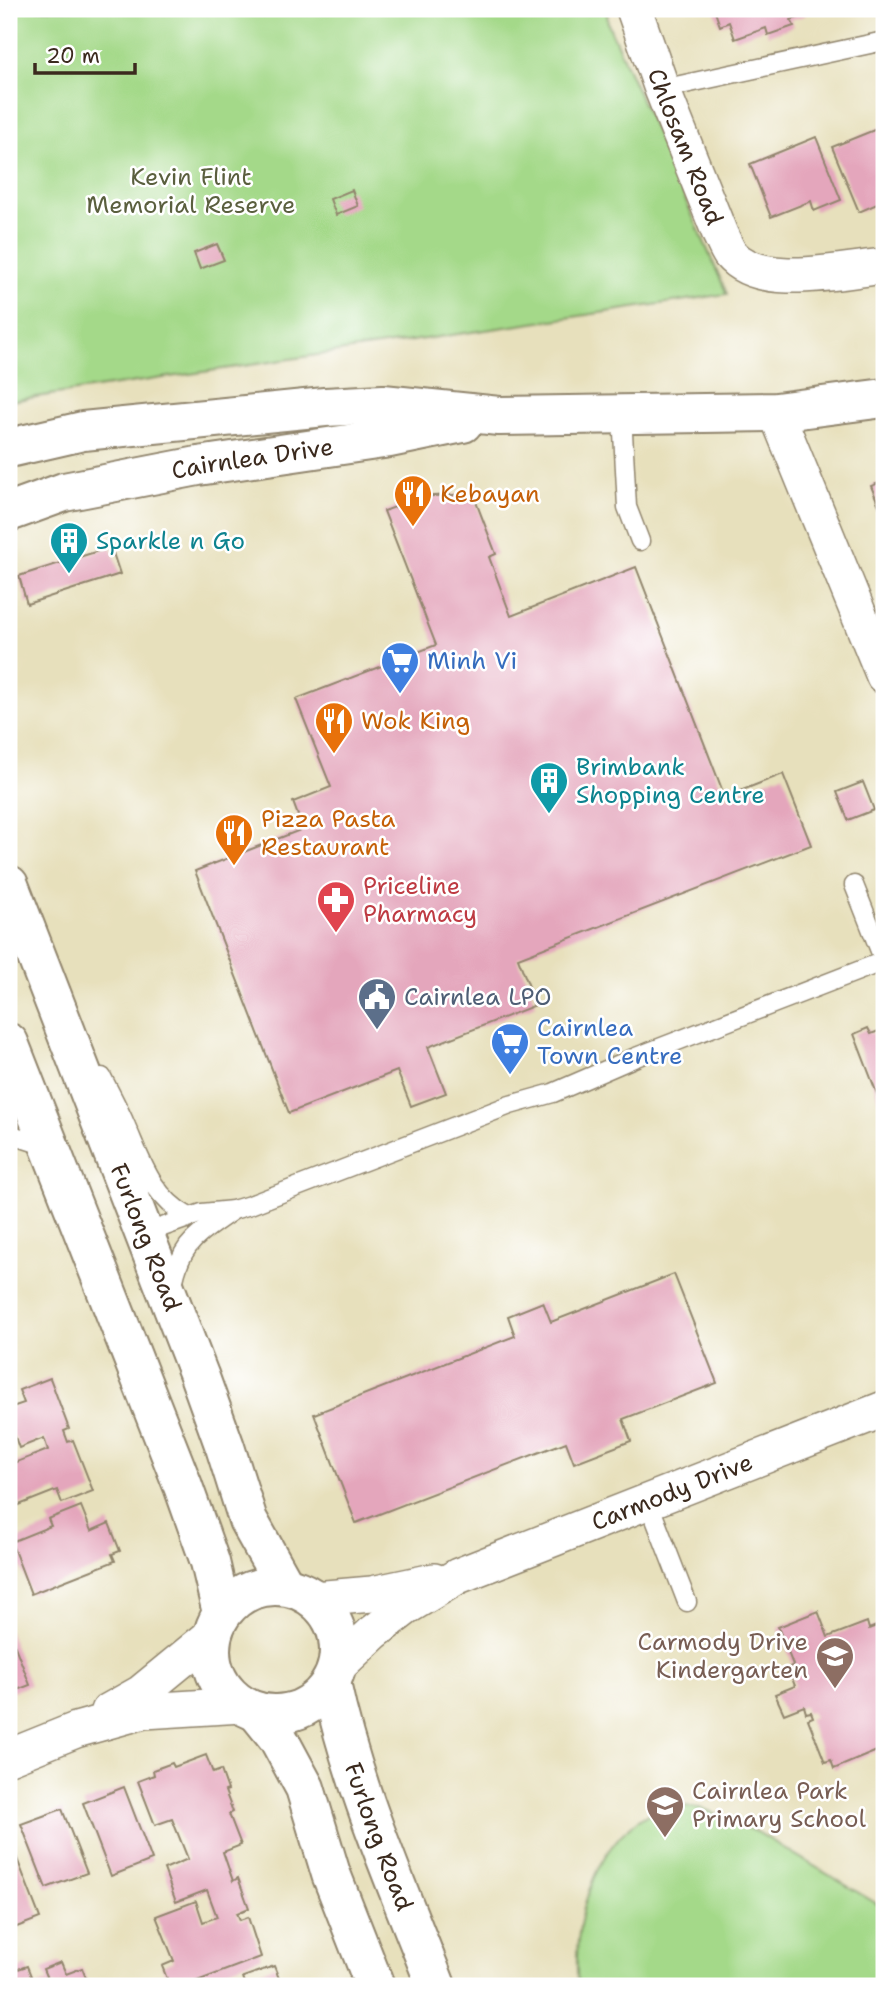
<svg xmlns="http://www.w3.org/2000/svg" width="893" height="1995" font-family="'Shantell Sans',sans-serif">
<rect width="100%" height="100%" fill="#fff"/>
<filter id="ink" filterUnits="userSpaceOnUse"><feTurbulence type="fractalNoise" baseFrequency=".0143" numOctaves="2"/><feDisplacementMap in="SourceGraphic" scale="14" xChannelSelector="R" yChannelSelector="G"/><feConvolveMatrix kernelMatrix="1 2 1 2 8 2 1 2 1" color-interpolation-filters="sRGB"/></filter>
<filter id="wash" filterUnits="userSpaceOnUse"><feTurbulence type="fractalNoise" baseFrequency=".00686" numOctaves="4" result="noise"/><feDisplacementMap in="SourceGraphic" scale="28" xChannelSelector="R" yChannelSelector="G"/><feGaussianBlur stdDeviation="1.57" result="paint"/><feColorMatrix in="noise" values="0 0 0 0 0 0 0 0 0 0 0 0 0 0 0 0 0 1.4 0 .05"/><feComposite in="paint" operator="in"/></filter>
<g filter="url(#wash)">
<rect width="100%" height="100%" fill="#e7e0bc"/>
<g fill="#a4d989" stroke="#708254" stroke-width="2">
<polygon points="9,9 607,9 608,24 727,294 9,401"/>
<path d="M685,1806L704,1809L757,1832L884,1908V1986H578C572,1926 591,1846 648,1814C659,1808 673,1807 685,1806Z"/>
</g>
<g id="blocks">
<g fill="#e4a6bc">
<polygon points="714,9 805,9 806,15 791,20 794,26 768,35 766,28 735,39 729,22 720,26"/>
<polygon points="884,126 884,191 881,192 884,201 859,212 832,147"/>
<polygon points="816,137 841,200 814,211 811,201 771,217 750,164"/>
<polygon points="352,190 358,206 336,215 330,199"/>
<polygon points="217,244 224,260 200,269 194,253"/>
<polygon points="884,481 884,518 871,486"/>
<polygon points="473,494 496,554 489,557 511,616 636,567 725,797 783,774 811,845 518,958 536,1005 428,1047 446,1093 411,1106 397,1071 289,1113 195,871 303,829 293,802 331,787 296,699 436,645 384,511 398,506 395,498"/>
<polygon points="111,547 120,574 27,604 19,576"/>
<polygon points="863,782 874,810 848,820 837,792"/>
<polygon points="868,1028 871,1034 884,1029 884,1112 854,1034"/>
<polygon points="674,1274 717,1383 623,1419 631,1441 574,1463 566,1442 356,1523 314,1414 515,1336 508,1316 543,1302 551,1322"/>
<polygon points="50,1378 69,1429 64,1431 68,1442 73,1440 93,1491 62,1503 57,1490 9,1509 9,1465 48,1450 44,1438 19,1448 15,1437 9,1440 9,1408 24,1403 19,1390"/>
<polygon points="81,1506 91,1531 109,1523 120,1551 112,1554 115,1561 31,1594 11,1542 51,1526 48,1519"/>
<polygon points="818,1611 828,1637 867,1622 869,1629 884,1623 884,1748 834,1769 831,1760 825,1762 808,1719 813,1717 811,1712 806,1713 804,1706 784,1714 775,1694 795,1686 788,1668 793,1665 778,1627"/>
<polygon points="9,1631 30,1685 9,1693"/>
<polygon points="206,1755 213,1773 221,1770 228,1790 225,1791 233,1812 229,1814 241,1845 223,1852 233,1881 238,1878 249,1908 237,1913 240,1920 248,1917 261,1957 184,1986 170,1986 162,1966 174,1961 156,1916 196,1901 203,1922 217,1917 207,1890 176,1902 164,1869 188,1859 172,1819 155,1825 138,1781 154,1775 153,1770 172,1763 174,1767"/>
<polygon points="124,1787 152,1860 111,1876 83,1803"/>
<polygon points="62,1809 87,1873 46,1888 21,1824"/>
<polygon points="9,1838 40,1918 9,1930"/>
<polygon points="61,1962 66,1974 82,1968 89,1986 36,1986 48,1981 43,1969"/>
<polygon points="27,1966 35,1986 9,1986 9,1972"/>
<polygon points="274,1966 282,1986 246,1986 243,1977"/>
</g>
</g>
</g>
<g filter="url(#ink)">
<use href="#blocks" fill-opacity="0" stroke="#91856d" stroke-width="2"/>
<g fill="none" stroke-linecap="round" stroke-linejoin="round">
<defs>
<g id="lane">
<polyline points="662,89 884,41"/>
<polyline points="622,414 627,507 640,541"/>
<path d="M102,1077C110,1093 119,1109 126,1126C142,1162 152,1197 189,1217"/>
<polyline points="9,1134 49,1147"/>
<polyline points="143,1234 202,1213 233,1210 250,1205 510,1105 553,1093 636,1057 884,961 854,885"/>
<path d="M172,1290C180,1242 196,1237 233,1210"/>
<polyline points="648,1501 687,1602"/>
</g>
<g id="street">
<path id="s1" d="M634,9L662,89L720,234C723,240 726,248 730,254C760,290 843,270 884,266"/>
<polyline points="776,412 884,676"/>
<polyline points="314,1599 372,1594 434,1581"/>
<path id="s2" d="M337,1667L373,1633L408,1606L458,1576L884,1409"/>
<polyline points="109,1711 141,1693 213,1634"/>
<polyline points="9,1757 76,1730 144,1711 242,1705"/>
</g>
<g id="secondary">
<polyline points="9,448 83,431 325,407 383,404 499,416 776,412 884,398"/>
<path id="s3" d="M9,512L64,492L198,466L390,438L463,423"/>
<path id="s4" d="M9,885L199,1375L225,1447L248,1520L285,1586"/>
<polyline points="9,1043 183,1486 210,1562 222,1613"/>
<circle cx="275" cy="1650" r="64"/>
<path id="s5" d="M331,1683C353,1788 398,1887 436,1986"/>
<polyline points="257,1712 278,1738 305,1788 331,1874 375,1986"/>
</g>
</defs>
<use href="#lane" stroke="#91856d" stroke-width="21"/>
<use href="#street" stroke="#91856d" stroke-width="38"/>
<use href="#secondary" stroke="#91856d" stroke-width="42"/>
<use href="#lane" stroke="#fff" stroke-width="18"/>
<use href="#street" stroke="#fff" stroke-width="35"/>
<use href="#secondary" stroke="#fff" stroke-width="38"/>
</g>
</g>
<defs>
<symbol id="restaurant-pin" viewBox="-11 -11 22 30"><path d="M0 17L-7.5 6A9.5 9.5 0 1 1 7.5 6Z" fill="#e8710a" stroke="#fff"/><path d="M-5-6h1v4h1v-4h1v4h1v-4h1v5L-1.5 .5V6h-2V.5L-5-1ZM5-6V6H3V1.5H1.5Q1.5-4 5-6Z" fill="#fff"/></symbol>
<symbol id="building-pin" viewBox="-11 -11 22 30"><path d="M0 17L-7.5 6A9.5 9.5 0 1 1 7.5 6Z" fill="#0f9aa8" stroke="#fff"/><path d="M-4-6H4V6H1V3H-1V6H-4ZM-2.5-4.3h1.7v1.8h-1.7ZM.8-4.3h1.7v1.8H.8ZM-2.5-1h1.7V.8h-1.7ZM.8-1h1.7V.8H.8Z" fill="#fff"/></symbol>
<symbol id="supermarket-pin" viewBox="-11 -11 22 30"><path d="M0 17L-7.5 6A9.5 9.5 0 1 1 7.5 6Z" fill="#3f7fe0" stroke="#fff"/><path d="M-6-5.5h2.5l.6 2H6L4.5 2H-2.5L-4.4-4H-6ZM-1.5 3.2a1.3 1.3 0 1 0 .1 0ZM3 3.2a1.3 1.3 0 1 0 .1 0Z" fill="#fff"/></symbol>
<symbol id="pharmacy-pin" viewBox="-11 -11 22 30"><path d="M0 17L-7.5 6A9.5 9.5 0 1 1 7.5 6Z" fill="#e0444e" stroke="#fff"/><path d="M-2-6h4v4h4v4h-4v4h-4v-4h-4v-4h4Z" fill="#fff"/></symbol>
<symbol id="civic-pin" viewBox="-11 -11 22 30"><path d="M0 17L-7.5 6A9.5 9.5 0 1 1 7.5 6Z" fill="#5c6f8a" stroke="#fff"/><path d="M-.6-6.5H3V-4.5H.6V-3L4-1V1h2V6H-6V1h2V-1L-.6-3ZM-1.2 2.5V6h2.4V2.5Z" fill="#fff"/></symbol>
<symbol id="school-pin" viewBox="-11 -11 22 30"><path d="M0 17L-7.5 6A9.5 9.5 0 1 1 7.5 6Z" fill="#8d6e63" stroke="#fff"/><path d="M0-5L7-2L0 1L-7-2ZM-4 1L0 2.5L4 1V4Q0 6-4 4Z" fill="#fff"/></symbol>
</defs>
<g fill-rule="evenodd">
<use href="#restaurant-pin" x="391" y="472" width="44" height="60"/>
<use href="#building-pin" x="47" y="519" width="44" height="60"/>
<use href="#supermarket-pin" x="378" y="639" width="44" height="60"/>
<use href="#restaurant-pin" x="312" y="699" width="44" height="60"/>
<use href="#building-pin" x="527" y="759" width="44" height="60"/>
<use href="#restaurant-pin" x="212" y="811" width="44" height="60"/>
<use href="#pharmacy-pin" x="314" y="878" width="44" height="60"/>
<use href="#civic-pin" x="355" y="975" width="44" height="60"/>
<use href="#supermarket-pin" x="488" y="1020" width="44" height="60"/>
<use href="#school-pin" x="813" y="1634" width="44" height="60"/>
<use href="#school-pin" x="643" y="1783" width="44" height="60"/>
</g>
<g text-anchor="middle" stroke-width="5" stroke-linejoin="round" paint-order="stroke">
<g font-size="24" fill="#3b2a1e" stroke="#fff">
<text dy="8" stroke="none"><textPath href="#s1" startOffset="147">Chlosam Road</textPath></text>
<text dy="8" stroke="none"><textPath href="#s3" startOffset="250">Cairnlea Drive</textPath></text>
<text dy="8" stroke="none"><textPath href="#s4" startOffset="378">Furlong Road</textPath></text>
<text dy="8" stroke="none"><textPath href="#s2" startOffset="382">Carmody Drive</textPath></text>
<text dy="8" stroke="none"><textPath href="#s5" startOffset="161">Furlong Road</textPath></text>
</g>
<g font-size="24" fill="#5a5f3e" stroke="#fff">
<text x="191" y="185">Kevin Flint<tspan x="191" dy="28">Memorial Reserve</tspan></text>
</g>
<g font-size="24" fill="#c56008" stroke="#fff" text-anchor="start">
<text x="440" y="502">Kebayan</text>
<text x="361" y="729">Wok King</text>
<text x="261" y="827">Pizza Pasta<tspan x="261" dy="28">Restaurant</tspan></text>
</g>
<g font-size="24" fill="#0d838f" stroke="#fff" text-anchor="start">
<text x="96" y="549">Sparkle n Go</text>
<text x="576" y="775">Brimbank<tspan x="576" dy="28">Shopping Centre</tspan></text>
</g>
<g font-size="24" fill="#366cbe" stroke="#fff" text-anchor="start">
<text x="427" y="669">Minh Vi</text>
<text x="537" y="1036">Cairnlea<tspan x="537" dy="28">Town Centre</tspan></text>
</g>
<g font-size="24" fill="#be3a42" stroke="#fff" text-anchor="start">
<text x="363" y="894">Priceline<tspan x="363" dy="28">Pharmacy</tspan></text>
</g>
<g font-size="24" fill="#4e5e75" stroke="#fff" text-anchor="start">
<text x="404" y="1005">Cairnlea LPO</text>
</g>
<g font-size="24" fill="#785e54" stroke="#fff" text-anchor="end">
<text x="808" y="1650">Carmody Drive<tspan x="808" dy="28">Kindergarten</tspan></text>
<text x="692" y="1799" text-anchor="start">Cairnlea Park<tspan x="692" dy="28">Primary School</tspan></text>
</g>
</g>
<rect width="893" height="1995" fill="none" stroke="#fff" stroke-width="35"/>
<path d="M35 63v10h100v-10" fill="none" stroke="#3b2a1e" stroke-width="3.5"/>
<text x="46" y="63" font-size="21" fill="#3b2a1e" stroke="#ffffff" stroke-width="5" paint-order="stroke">20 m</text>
</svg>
